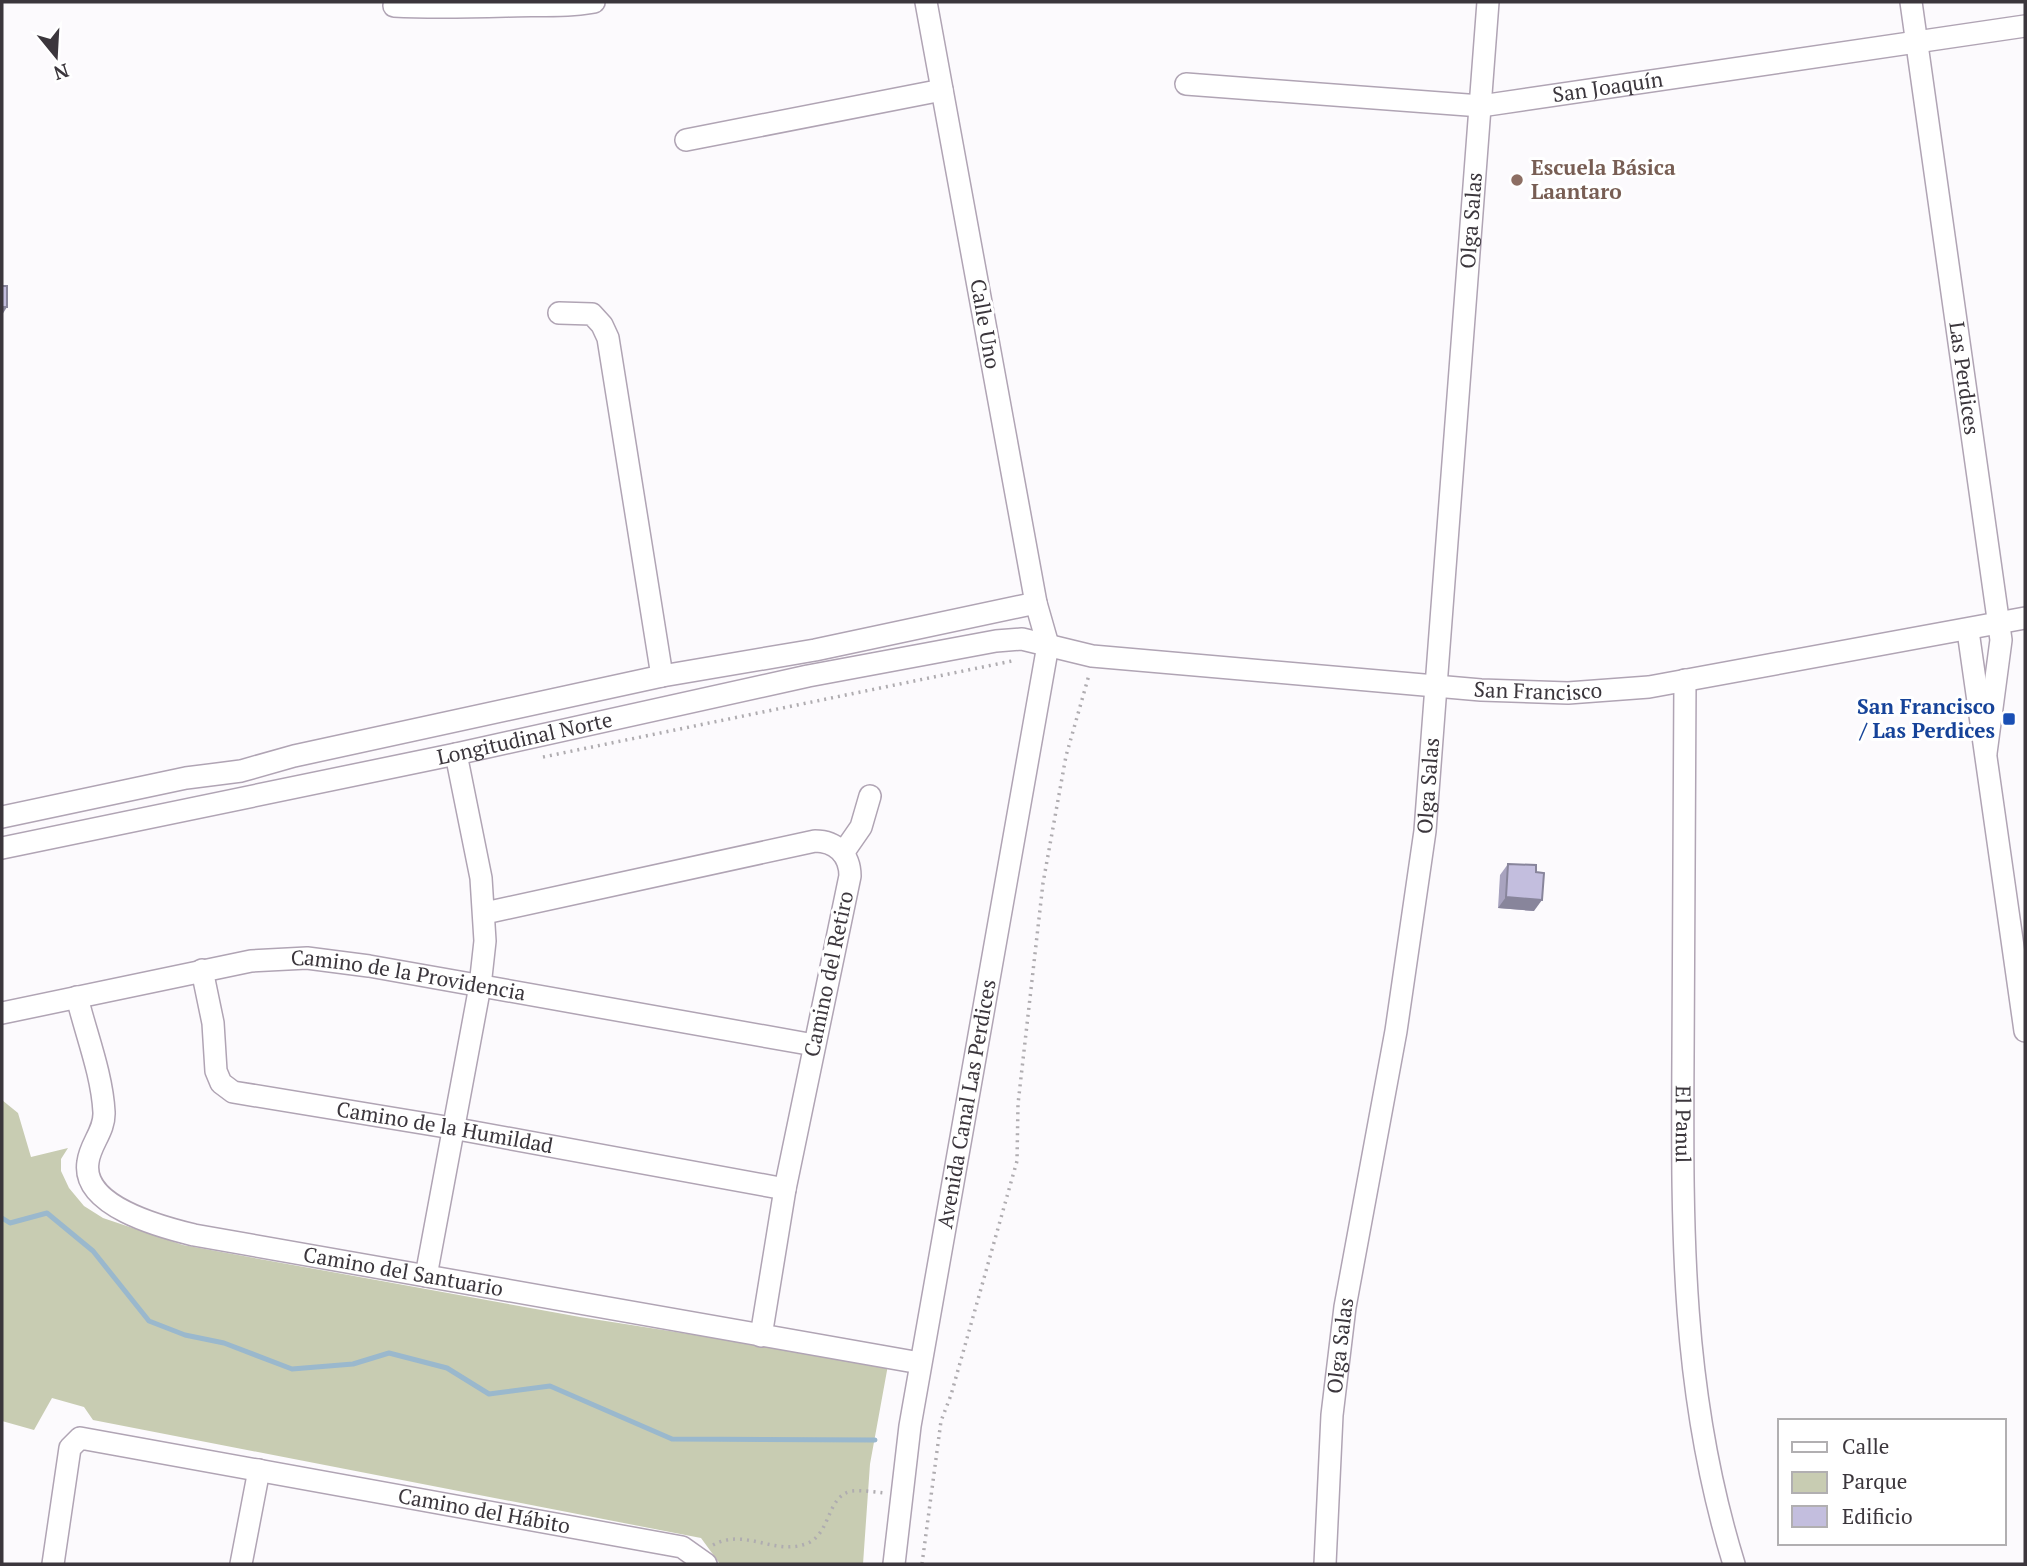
<svg xmlns="http://www.w3.org/2000/svg" width="2027" height="1566" font-family="'PT Serif',serif">
<rect width="100%" height="100%" fill="#fcfafd"/>
<polygon fill="#c8ccb2" points="2,1100 18,1113 31,1157 68,1148 61,1159 61,1171 69,1188 84,1206 103,1218 183,1245 580,1317 888,1365 870,1464 863,1564 720,1564 701,1538 93,1420 84,1407 52,1398 34,1430 2,1421"/>
<g fill="none" stroke-linecap="round" stroke-linejoin="round">
<polyline stroke="#9ab8cd" stroke-width="5" points="2,1218 10,1223 47,1213 93,1251 149,1321 185,1335 224,1343 292,1369 353,1364 389,1353 447,1368 489,1394 550,1386 672,1439 875,1440"/>
<defs>
<g id="minor">
<path id="s1" d="M1911,2L2001,640L1986,753"/>
<path d="M394,6C432,8 469,7 507,6C536,4 565,8 594,2"/>
<path id="s2" d="M1186,84L1481,106L2025,26"/>
<polyline points="686,140 942,90"/>
<polyline points="559,313 592,314 602,325 608,338 662,676"/>
<polyline points="1968,631 2025,1031"/>
<path id="s3" d="M1685,680C1684,806 1684,931 1683,1056C1682,1233 1681,1393 1734,1564"/>
<polyline points="2,817 186,778 241,771 294,756 662,676 815,650 1036,603"/>
<path id="s4" d="M2,848L456,754L808,676L996,641L1022,639L1092,656L1481,690L1568,693L1649,687L2025,618"/>
<polyline points="843,853 861,827 870,796"/>
<path d="M485,913L815,841C836,841 850,855 850,876L785,1189L761,1336"/>
<path id="s5" d="M202,970L213,1023L216,1071L221,1083L233,1092L452,1128L785,1189"/>
<path id="s6" d="M77,997C86,1034 102,1074 104,1112C105,1131 90,1144 88,1162C81,1206 161,1227 194,1235L920,1363"/>
<path id="s7" d="M2,1013L251,961L307,958L369,966L814,1045"/>
<polyline points="426,1276 480,986 485,941 481,878 456,754"/>
<path id="s8" d="M53,1564L70,1448L80,1438L682,1547L706,1564"/>
<polyline points="241,1564 259,1470"/>
<path id="s9" d="M894,1564L910,1426L1048,645L1036,603L926,2"/>
<path id="s10" d="M1325,1564L1332,1415L1345,1307L1396,1031L1425,831L1488,2"/>
</g>
</defs>
<use href="#minor" stroke="#b0a4b4" stroke-width="24"/>
<g stroke="#afacb0" stroke-width="3.5" stroke-dasharray="2 5" stroke-linecap="butt">
<polyline points="543,757 1012,661"/>
<path d="M713,1545C746,1527 775,1557 808,1543C831,1533 827,1495 852,1491C862,1490 875,1492 885,1493"/>
<polyline points="922,1564 941,1421 951,1395 1017,1161 1018,1104 1043,883 1066,756 1089,675"/>
</g>
<use href="#minor" stroke="#fff" stroke-width="21"/>
</g>
<polygon fill="#a8a3bf" points="1508,864 1534,911 1498,908 1500,875"/>
<g fill="#88859b">
<polygon points="2,307 7,307 2,315"/>
<polygon points="1506,897 1542,900 1534,911 1498,908"/>
</g>
<g fill="#c3bede" stroke="#88859b" stroke-width="2">
<rect x="2" y="286" width="5" height="21"/>
<polygon points="1508,864 1536,865 1536,872 1544,873 1542,900 1506,897"/>
</g>
<circle fill="#8d6e63" stroke="#fff" stroke-width="2.5" cx="1517" cy="180" r="7"/>
<rect fill="#1a4fb4" stroke="#fff" stroke-width="2.5" x="2002" y="712" width="14" height="14" rx="3.5"/>
<g text-anchor="middle" stroke-width="6" stroke-linejoin="round" paint-order="stroke">
<g font-size="21" fill="#3b363c" stroke="#fff">
<text dy="7" stroke="none"><textPath href="#s2" startOffset="424">San Joaquín</textPath></text>
<text dy="7" stroke="none"><textPath href="#s10" startOffset="1353">Olga Salas</textPath></text>
<text transform="translate(985 324) rotate(80)" y="7">Calle Uno</text>
<text dy="7" stroke="none"><textPath href="#s1" startOffset="380">Las Perdices</textPath></text>
<text dy="7" stroke="none"><textPath href="#s4" startOffset="1561">San Francisco</textPath></text>
<text dy="7" stroke="none"><textPath href="#s4" startOffset="534">Longitudinal Norte</textPath></text>
<text dy="7" stroke="none"><textPath href="#s10" startOffset="786">Olga Salas</textPath></text>
<text transform="translate(829 974) rotate(-78)" y="7">Camino del Retiro</text>
<text dy="7" stroke="none"><textPath href="#s7" startOffset="413">Camino de la Providencia</textPath></text>
<text dy="7" stroke="none"><textPath href="#s9" startOffset="466">Avenida Canal Las Perdices</textPath></text>
<text dy="7" stroke="none"><textPath href="#s3" startOffset="444">El Panul</textPath></text>
<text dy="7" stroke="none"><textPath href="#s5" startOffset="345">Camino de la Humildad</textPath></text>
<text dy="7" stroke="none"><textPath href="#s6" startOffset="523">Camino del Santuario</textPath></text>
<text dy="7" stroke="none"><textPath href="#s10" startOffset="219">Olga Salas</textPath></text>
<text dy="7" stroke="none"><textPath href="#s8" startOffset="542">Camino del Hábito</textPath></text>
</g>
<g font-size="21" font-weight="bold" fill="#785e54" stroke="#fff" text-anchor="start">
<text x="1531" y="175">Escuela Básica<tspan x="1531" dy="24">Laantaro</tspan></text>
</g>
<g font-size="21" font-weight="bold" fill="#164399" stroke="#fff" text-anchor="end">
<text x="1995" y="714">San Francisco<tspan x="1995" dy="24">/ Las Perdices</tspan></text>
</g>
</g>
<rect width="2027" height="1566" fill="none" stroke="#3b363c" stroke-width="7"/>
<rect x="1778" y="1419" width="228" height="126" fill="#ffffff" stroke="#b1afb1" stroke-width="2"/>
<rect x="1792" y="1442" width="35" height="10" fill="#ffffff" stroke="#b1afb1" stroke-width="2"/>
<text x="1842" y="1454" font-size="21" fill="#3b363c">Calle</text>
<rect x="1792" y="1472" width="35" height="21" fill="#c8ccb2" stroke="#b1afb1" stroke-width="2"/>
<text x="1842" y="1489" font-size="21" fill="#3b363c">Parque</text>
<rect x="1792" y="1506" width="35" height="21" fill="#c3bede" stroke="#b1afb1" stroke-width="2"/>
<text x="1842" y="1524" font-size="21" fill="#3b363c">Edificio</text>
<g transform="translate(56 56) rotate(162)" stroke="#ffffff" stroke-width="5" paint-order="stroke">
<path d="M0-5L12 26L0 18L-12 26Z" fill="#3b363c"/>
<text y="-10" font-size="19" font-weight="bold" text-anchor="middle" fill="#3b363c">N</text>
</g>
</svg>
